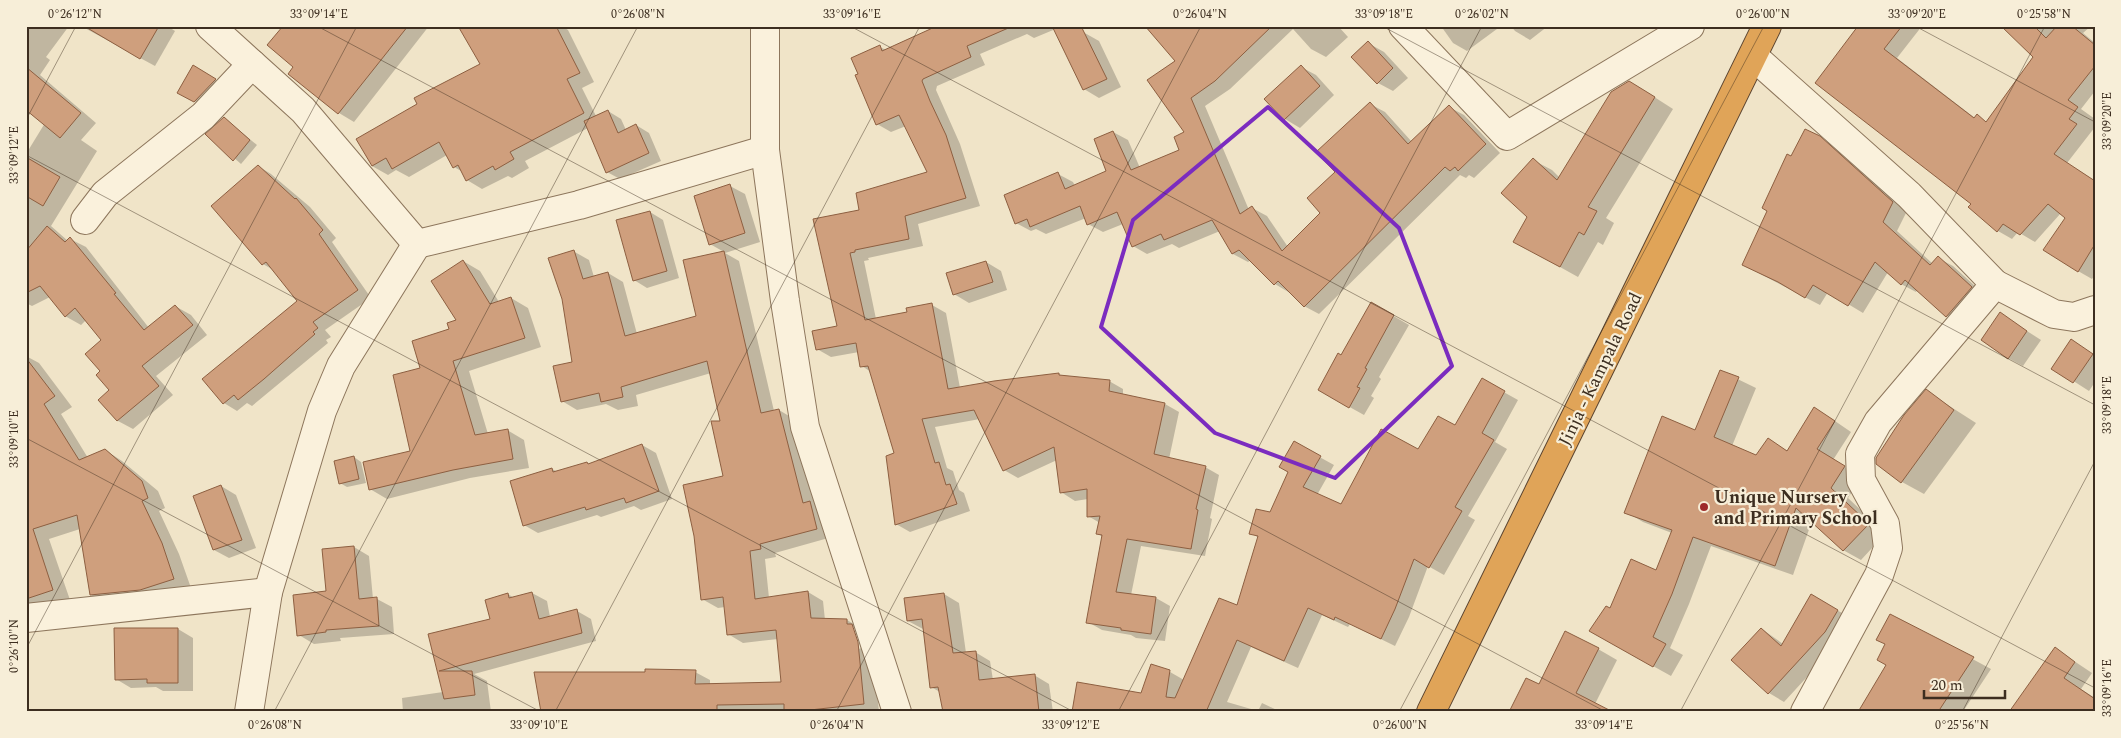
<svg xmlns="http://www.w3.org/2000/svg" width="2121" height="738" font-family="Spectral,serif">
<rect width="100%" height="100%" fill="#f0e4c8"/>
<g fill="#0003" fill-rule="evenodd">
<polygon points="26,26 69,26 46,57 50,60 40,75 96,123 81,140 97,151 51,226 68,241 70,239 86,247 149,328 175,306 191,315 207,335 156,376 173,395 133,429 118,421 100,400 111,391 102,372 103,340 86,320 81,325 65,316 50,297 32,306 26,303 26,154 45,123 26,108"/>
<polygon points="81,26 167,26 175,31 155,66"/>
<polygon points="284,26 429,26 354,122 339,113 290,74 295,67"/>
<polygon points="460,26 562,26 568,30 594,82 582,88 596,116 608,111 621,119 626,130 636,125 649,133 661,161 620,179 607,172 588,128 525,161 529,168 512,178 508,176 482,189 467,180 463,172 454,167 447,155 409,177 396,170 388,175 372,166 419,105 482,64"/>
<polygon points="941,26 1058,28 1034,38 1027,34 980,54 985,65 937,86 936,90 960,144 980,206 918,224 923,246 868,258 869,260 864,261 876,319 908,313 932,305 946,313 960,388 1059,374 1062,376 1109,381 1123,389 1123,395 1165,404 1179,412 1169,459 1205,467 1219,475 1210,518 1212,519 1205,556 1141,546 1131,595 1156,598 1170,606 1165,641 1136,638 1131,635 1102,630 1088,622 1103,537 1098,534 1100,523 1088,516 1088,499 1075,501 1061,492 1057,460 1018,478 1004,470 980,419 935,427 947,468 953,471 959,490 964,493 970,511 910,532 896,524 895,454 871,372 862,366 859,352 831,357 817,349 838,327 815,220 860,211 929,173 906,126 891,132 877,124 860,74 880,47 886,50"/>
<polygon points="1147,26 1338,26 1348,37 1326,57 1311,49 1293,29 1230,89 1205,106 1249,210 1252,208 1267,216 1288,247 1322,213 1337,172 1370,104 1385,112 1412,142 1449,107 1464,115 1500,153 1474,178 1469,175 1466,178 1460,175 1319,314 1304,306 1291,292 1290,293 1275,284 1251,260 1248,262 1233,254 1220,231 1179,248 1172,244 1147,254 1133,246 1123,224 1103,232 1088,224 1086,218 1046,234 1036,229 1031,231 1016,223 1058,174 1073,182 1075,186 1108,172 1113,132 1128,140 1140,168 1181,150 1186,133 1177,61"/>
<polygon points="1441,26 1501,26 1467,51 1453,43"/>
<polygon points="1511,26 1548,26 1530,40 1515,31"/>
<polygon points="1860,26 1922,26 1897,58 1975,118 1977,116 1987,122 2034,57 2010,26 2091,26 2083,33 2095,43 2095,91 2081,109 2095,119 2095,127 2067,163 2095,181 2095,275 2092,279 2078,271 2067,218 2061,213 2035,242 2018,232 2012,239 1998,231 1973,204"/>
<polygon points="1083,32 1099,41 1121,87 1099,98 1084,89"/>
<polygon points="1368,43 1384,52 1408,78 1393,91 1378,83"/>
<polygon points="193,67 230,88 210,110 179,92"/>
<polygon points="1301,67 1316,75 1334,95 1300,128 1285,119"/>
<polygon points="1648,93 1673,109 1606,218 1614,223 1603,245 1598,242 1578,277 1533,252 1529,217 1533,160 1552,170 1560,178"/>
<polygon points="224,118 257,145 241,164 207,134"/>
<polygon points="1819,137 1834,146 1907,211 1897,231 1933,264 1938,258 1953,266 1986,296 1961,324 1947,316 1918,289 1916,292 1901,284 1888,272 1863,313 1828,292 1820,305 1743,265 1792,157"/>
<polygon points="258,166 271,174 310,207 336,238 332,242 371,298 325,330 331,337 326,340 328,343 252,406 247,403 237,411 224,403 203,379 298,301 275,271 263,264"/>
<path d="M730,186L745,194L760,242L725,253L739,261L774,411L779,410L794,419L832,537L775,553L776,557L765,559L769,598L808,592L823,601L825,620H847L862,629L873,652L879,712H542L695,672L710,680V685L783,683L778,639L743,643L728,634L725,607L718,608L702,599L725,477L722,422L711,373L636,395L638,406L618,410L606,404L577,410L562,401L574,363L573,251L589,260L594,277L608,273L623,282L637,334L698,317L724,252L710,244ZM852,627H854L861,648L859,649Z"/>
<polygon points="650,212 663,220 679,278 647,288 634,280 618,221"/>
<polygon points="463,261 480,271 499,302 511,298 528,308 541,347 469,371 488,434 507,430 524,440 529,468 470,478 387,499 370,489 412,452 422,369 458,321"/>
<polygon points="986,262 1001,271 1007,290 969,303 954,294"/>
<polygon points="1371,303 1409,325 1379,377 1381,379 1371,396 1374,398 1364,415 1319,390 1341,356"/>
<polygon points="2000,314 2041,340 2023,366 2008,358"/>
<polygon points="2072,341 2095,355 2095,382 2089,391 2053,368"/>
<polygon points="26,356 39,363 72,407 61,414 88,458 105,450 122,461 158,491 165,508 159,511 179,554 191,588 109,605 91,595 80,529 49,539 70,600 26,615"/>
<polygon points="1721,371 1756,388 1732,446 1757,456 1768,440 1788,451 1832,419 1851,432 1833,460 1861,477 1848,498 1882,530 1884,535 1861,560 1843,550 1812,521 1793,575 1711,546 1689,604 1670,648 1683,655 1671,676 1608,641 1611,610 1656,571 1672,533 1643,522 1626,512 1696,432"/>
<polygon points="1482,380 1518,400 1495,442 1507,449 1468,516 1475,520 1444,575 1428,566 1409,617 1395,646 1350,624 1348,627 1322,615 1298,668 1251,647 1227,702 1258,711 1262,703 1281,712 1132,712 1142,694 1151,666 1170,672 1184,680 1237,607 1259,538 1251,533 1271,514 1290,472 1294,443 1334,465 1317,495 1341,506 1419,451 1456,427"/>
<polygon points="1926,391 1976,423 1924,494 1902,482"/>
<polygon points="642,445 656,453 672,499 641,510 634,506 601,517 597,515 538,533 524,525 552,469 558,472 587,463 590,465"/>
<polygon points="354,457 361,462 366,483 347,487 340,483"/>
<polygon points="221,486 236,495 256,548 229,558 214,550 194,496"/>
<polygon points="354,547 369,556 373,599 377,599 392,607 394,634 340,638 341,641 314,644 299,635 327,592"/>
<polygon points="532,593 547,601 550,617 577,611 591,619 596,641 474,674 487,681 491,712 403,712 402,698 443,692 430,635 492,620 508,594 514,598"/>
<polygon points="944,594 959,603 966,653 975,652 990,661 993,680 1034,675 1049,684 1053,712 944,712 940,692 931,687 923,629 908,621"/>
<polygon points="1811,596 1853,619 1840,641 1784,702 1769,693 1733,660 1762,629 1783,644"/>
<polygon points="1891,615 1991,669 1964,710 1965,712 1860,712 1887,665 1886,644"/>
<polygon points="178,629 193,638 193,691 163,691 156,687 131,688 116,679"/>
<polygon points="1598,649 1617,660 1595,704 1539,686"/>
<polygon points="2056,649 2092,673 2081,689 2095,698 2095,712 2010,712"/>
</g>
<g fill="#cf9f7d" stroke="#8d5f41">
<polygon points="84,26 159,26 140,59"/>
<polygon points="283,26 408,26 338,114 288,74 293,67 267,45"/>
<polygon points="458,26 556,26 580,73 567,79 584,113 510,152 514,159 495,170 493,166 466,181 458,165 453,168 439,142 392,169 386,158 372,166 356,139 417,104 414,98 480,64"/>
<polygon points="937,26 1013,26 967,46 971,57 923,79 922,81 930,101 946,135 966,198 905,216 909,239 855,250 855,252 850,253 865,320 907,312 906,308 932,303 948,389 994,381 1059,373 1059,375 1110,380 1109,391 1165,403 1154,454 1206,466 1196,509 1198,510 1191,549 1127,539 1116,592 1156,597 1151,634 1121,630 1121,628 1086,623 1102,535 1096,534 1100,516 1087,517 1087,489 1060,493 1054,447 1003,471 974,410 922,419 935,463 939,462 946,485 950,484 957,504 895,525 886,456 894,453 868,366 860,367 856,343 816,350 812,331 837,326 813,219 859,210 856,193 927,172 899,115 876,125 855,75 858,74 851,58 880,45 882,51"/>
<polygon points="1052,26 1081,26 1107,79 1083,90"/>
<polygon points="1145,26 1272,26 1215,81 1191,98 1240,214 1252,206 1282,251 1320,213 1307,198 1335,172 1316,152 1370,102 1408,144 1449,105 1486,144 1458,171 1455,167 1450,171 1445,167 1304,307 1278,281 1274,285 1239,250 1232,254 1212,220 1164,240 1161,234 1132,247 1117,212 1087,225 1080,206 1030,227 1027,219 1015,224 1004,195 1058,172 1065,189 1106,171 1094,139 1113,131 1131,170 1179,150 1174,137 1184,132 1147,80 1175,61"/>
<polygon points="1858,26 1902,26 1884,49 1974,118 1977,114 1986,122 2033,57 2001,26 2034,26 2046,38 2057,26 2072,26 2095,45 2095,66 2068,100 2078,107 2069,119 2077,124 2054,154 2095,181 2095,244 2078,272 2043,250 2065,218 2048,204 2020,235 2003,224 1997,232 1968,207 1971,204 1815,83"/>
<polygon points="1368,41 1393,68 1377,84 1351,57"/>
<polygon points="193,65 216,79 194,102 177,93"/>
<polygon points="1301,65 1320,86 1284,120 1264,99"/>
<polygon points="26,67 81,113 60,138 26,110"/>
<polygon points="1629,81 1655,97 1588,207 1597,211 1584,235 1579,232 1560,267 1513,242 1527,217 1501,193 1533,158 1557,180 1611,92"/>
<polygon points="608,110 618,133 636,124 649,153 606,173 584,121"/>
<polygon points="224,117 250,140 233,161 205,134"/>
<polygon points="1805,129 1820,136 1893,202 1883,222 1930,265 1938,256 1972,287 1946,317 1905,280 1901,285 1875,262 1848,306 1813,285 1805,298 1778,282 1742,265 1767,211 1762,208 1787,154 1791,156"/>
<polygon points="26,157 60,177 43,206 26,196"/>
<polygon points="258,165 295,199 296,198 323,230 319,234 358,290 313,322 318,328 313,332 315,334 264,379 238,400 234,395 223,404 202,379 297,301 266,262 262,265 211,206"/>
<polygon points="730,184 745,233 709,245 694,196"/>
<polygon points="650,211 667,271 633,281 616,220"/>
<polygon points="47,226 65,242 70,237 116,293 114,294 144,330 175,305 193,325 142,366 159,386 117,421 98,400 109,390 96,375 100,371 85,354 101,340 75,308 65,317 40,286 26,293 26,251"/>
<polygon points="574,250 583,279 608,272 625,336 696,316 683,260 724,251 761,413 779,409 803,503 810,501 817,529 760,544 761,549 750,551 755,599 808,591 811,618 847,619 847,624 852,624 858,642 864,704 792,712 784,712 784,704 717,705 717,712 541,712 534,672 645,672 645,669 696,670 695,684 781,682 776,630 727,635 723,597 701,600 694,536 683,485 723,476 711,421 720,421 707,361 621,387 623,397 601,402 599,393 561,402 553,366 572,362 562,299 548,258"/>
<polygon points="463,260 490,304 511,297 525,338 453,361 475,435 508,429 513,459 453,470 369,490 363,462 410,451 393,375 420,368 412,341 449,329 447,323 456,320 431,281"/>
<polygon points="986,261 993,282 953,295 946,273"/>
<polygon points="1371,302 1394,315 1365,368 1367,369 1357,387 1360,388 1349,408 1318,390 1338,353 1341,355"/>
<polygon points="2000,312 2027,331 2008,359 1981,340"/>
<polygon points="2071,339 2093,354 2073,383 2051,369"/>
<polygon points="26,358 55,396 44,404 79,460 105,449 142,481 148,498 142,501 162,543 174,579 140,590 90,595 77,515 33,529 53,590 26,599"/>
<polygon points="1720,370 1739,377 1714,437 1756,455 1768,438 1787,451 1814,407 1835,421 1817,449 1845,466 1831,488 1864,519 1868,525 1843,551 1796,508 1775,566 1693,537 1672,594 1653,637 1666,644 1653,667 1589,631 1606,606 1610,608 1631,559 1656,570 1672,530 1624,513 1662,416 1695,430"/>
<polygon points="1482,378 1505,391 1482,433 1494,440 1455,507 1462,511 1429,568 1414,559 1395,609 1381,639 1335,617 1334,620 1308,608 1284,661 1237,640 1206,712 1072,712 1077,682 1141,693 1151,664 1170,670 1166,697 1175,698 1219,598 1237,605 1258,536 1249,534 1256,509 1270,512 1288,472 1279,467 1294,441 1321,456 1303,487 1341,504 1381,429 1418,449 1438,416 1455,425"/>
<polygon points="1926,389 1954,410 1901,483 1876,464 1876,458 1904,415"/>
<polygon points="642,444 659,491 626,503 624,498 586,510 585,507 523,526 510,481 552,468 553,472 587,462 588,464"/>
<polygon points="354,456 359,479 339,484 334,461"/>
<polygon points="221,485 242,540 213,550 193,496"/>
<polygon points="354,546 359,599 377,597 379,626 326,630 326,632 297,636 293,595 326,591 322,549"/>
<polygon points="532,592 539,619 577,609 582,633 439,671 472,671 475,695 444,699 428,634 490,619 485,600 508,593 509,598"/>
<polygon points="944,593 953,653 976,651 979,680 1035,674 1039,712 943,712 938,687 930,688 922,619 907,621 904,598"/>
<polygon points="1811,594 1838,610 1825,632 1768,694 1731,660 1761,628 1781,646"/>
<polygon points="1890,614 1974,657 1938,712 1858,712 1886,665 1877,660 1885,644 1876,640"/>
<polygon points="114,628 178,628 178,683 147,683 147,679 115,680"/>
<polygon points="1565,631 1599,648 1576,693 1613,712 1509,712 1526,678 1539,684"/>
<polygon points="2055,647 2075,662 2064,678 2095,699 2095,712 2009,712"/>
</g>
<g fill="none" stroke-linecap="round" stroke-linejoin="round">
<defs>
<g id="minor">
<polyline points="210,26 303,110 417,244 579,205 765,150"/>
<polyline points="765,26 765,150 785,301 805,427 897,712"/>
<polyline points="1403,26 1507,136 1690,26"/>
<polyline points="1753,56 1909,195 1995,284"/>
<polyline points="85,220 105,194 203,116 252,64"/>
<polyline points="26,618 268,592"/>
<polyline points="249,712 268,592 322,411 341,366 417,244"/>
<polyline points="1805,712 1879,575 1888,548 1885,524 1861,480 1860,454 1878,422 1995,284 2054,314 2074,317 2095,310"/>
</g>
<polyline id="highway" points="1431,712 1767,26"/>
</defs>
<use href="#minor" stroke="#8d765c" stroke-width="30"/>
<use href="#highway" stroke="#5b4430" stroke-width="30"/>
<use href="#minor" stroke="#faf1dc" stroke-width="28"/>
<use href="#highway" stroke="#e0a458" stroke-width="28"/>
</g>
<path fill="none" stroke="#7b2cbf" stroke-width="4" stroke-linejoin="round" d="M1268,107L1399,228L1452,366L1335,478L1215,433L1101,327L1133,220Z"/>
<path fill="none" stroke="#3d2e20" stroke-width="1" stroke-opacity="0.45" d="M317,26L1606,712M850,26L2095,688M1382,26L2095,405M1915,26L2095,122M26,120L76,26M26,155L1074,712M26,438L541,712M26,649L357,26M274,712L638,26M555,712L920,26M836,712L1201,26M1118,712L1482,26M1399,712L1764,26M1680,712L2045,26M1962,712L2095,461"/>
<circle fill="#9e2a2b" stroke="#f7eed8" stroke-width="2" cx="1704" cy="507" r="5"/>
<g text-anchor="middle" stroke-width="4.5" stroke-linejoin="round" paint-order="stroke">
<g font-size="18" fill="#3d2e20" stroke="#f7eed8">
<text transform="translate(1600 369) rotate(-64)" y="6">Jinja - Kampala Road</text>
</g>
<g font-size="18" font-weight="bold" fill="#3d2e20" stroke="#f7eed8" text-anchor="start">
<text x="1714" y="503">Unique Nursery<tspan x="1714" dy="21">and Primary School</tspan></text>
</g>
</g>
<rect width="2121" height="738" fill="none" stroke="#f7eed8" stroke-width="55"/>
<path d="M1924 690v8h81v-8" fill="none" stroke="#3d2e20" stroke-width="2.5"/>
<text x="1931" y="690" font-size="15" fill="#3d2e20" stroke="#f7eed8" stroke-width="4" paint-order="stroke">20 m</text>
<rect x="28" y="28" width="2066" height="682" fill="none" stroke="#3d2e20" stroke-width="2"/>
<g font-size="12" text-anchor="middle" fill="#3d2e20">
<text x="75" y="18">0°26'12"N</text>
<text x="319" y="18">33°09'14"E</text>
<text x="638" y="18">0°26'08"N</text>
<text x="852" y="18">33°09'16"E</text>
<text x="1200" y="18">0°26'04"N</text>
<text x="1384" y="18">33°09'18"E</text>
<text x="1482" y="18">0°26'02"N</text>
<text x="1763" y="18">0°26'00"N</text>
<text x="1917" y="18">33°09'20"E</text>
<text x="2044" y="18">0°25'58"N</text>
<text transform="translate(2107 121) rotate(-90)" y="4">33°09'20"E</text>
<text transform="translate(14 155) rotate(-90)" y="4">33°09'12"E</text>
<text transform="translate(2107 405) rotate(-90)" y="4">33°09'18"E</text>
<text transform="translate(14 439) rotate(-90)" y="4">33°09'10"E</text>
<text transform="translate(14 646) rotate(-90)" y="4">0°26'10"N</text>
<text transform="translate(2107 688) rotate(-90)" y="4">33°09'16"E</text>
<text x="275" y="729">0°26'08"N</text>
<text x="539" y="729">33°09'10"E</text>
<text x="837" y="729">0°26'04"N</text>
<text x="1071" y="729">33°09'12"E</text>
<text x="1400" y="729">0°26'00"N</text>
<text x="1604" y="729">33°09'14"E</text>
<text x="1962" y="729">0°25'56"N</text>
</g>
</svg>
